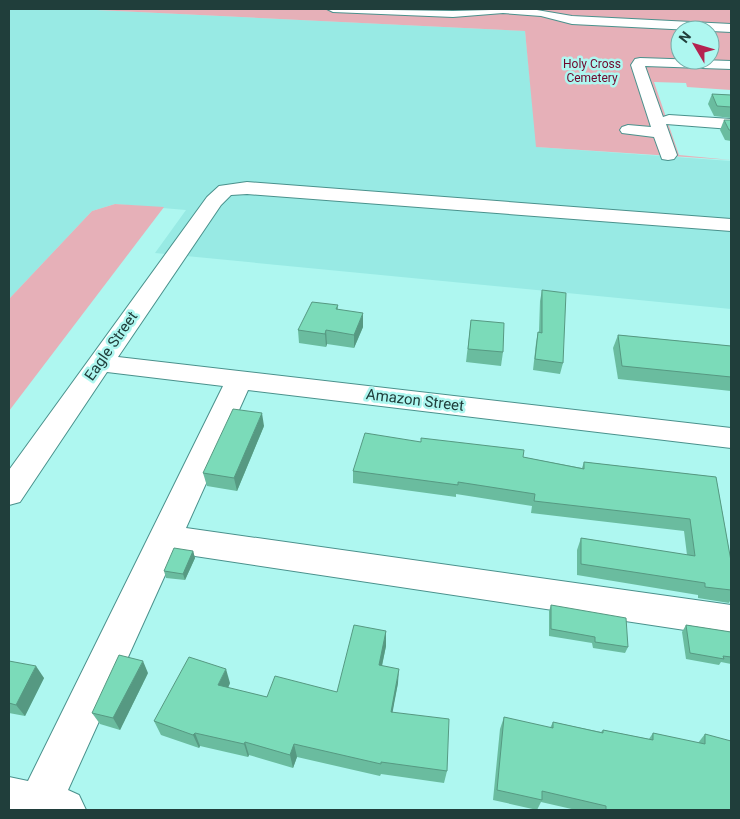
<svg xmlns="http://www.w3.org/2000/svg" width="740" height="819" font-family="Roboto,sans-serif">
<rect width="100%" height="100%" fill="#aef7f0"/>
<polygon fill="#98eae4" points="9,9 76,9 525,31 537,147 731,161 731,309 155,253 186,210 115,204 92,211 9,299"/>
<g fill="#e6b0b8" fill-rule="evenodd">
<path d="M76,9H731V90L687,87L686,83L654,82L679,155L731,160L536,147L525,31ZM680,30H710V60H680Z"/>
<polygon points="115,204 164,207 9,411 9,299 92,211"/>
</g>
<g fill="none" stroke-linecap="round" stroke-linejoin="round">
<defs>
<g id="minor">
<polygon points="327,9 453,11 531,9 572,16 731,24 731,32 572,24 541,16 503,13 453,17 333,12"/>
<polygon points="640,58 731,61 731,69 645,66 663,117 669,115 731,119 731,129 666,124 677,155 674,159 668,160 662,159 654,137 622,133 620,130 622,127 628,125 651,127 631,65 635,59"/>
<polygon points="247,182 731,219 731,231 247,194 231,195 221,205 118,357 731,428 731,448 248,390 186,528 731,605 731,637 175,553 68,790 79,795 86,810 9,810 9,777 28,781 223,386 107,372 20,502 9,505 9,470 207,197 219,186"/>
</g>
</defs>
<use href="#minor" stroke="#4a918c" stroke-width="2"/>
<use href="#minor" fill="#fff" fill-rule="evenodd"/>
</g>
<g fill="#6abc9f">
<polygon points="712,94 731,95 731,118 714,116 708,104"/>
<polygon points="724,120 731,120 731,141 725,140 720,130"/>
<polygon points="542,290 563,363 560,374 533,370 536,343 538,332 539,332 540,301"/>
<polygon points="338,305 338,310 363,327 354,348 327,344 326,347 299,343 298,330"/>
<polygon points="471,320 503,352 501,366 466,362"/>
<polygon points="618,335 731,346 731,391 618,379 613,348"/>
<polygon points="264,426 237,491 207,486 203,473"/>
<polygon points="523,457 582,468 584,462 716,477 731,561 731,599 729,603 698,598 698,595 577,575 577,550 581,538 687,555 684,531 531,513 532,506 456,494 456,497 353,483 353,471"/>
<polygon points="193,551 195,558 185,580 166,578 164,571"/>
<polygon points="551,605 628,647 625,653 593,648 592,643 549,636 549,611"/>
<polygon points="686,625 731,632 731,664 721,662 719,665 686,659 682,632"/>
<polygon points="386,631 386,646 382,666 398,683 392,712 447,771 444,783 381,774 380,776 297,757 293,768 249,755 248,757 200,746 199,748 161,735 154,721 230,683 228,688 267,697 337,692"/>
<polygon points="9,661 44,678 25,716 9,713"/>
<polygon points="148,673 120,730 100,724 92,713"/>
<polygon points="504,717 550,728 553,722 601,732 603,730 649,739 653,733 698,743 705,734 731,810 576,810 541,802 537,810 493,800 500,729"/>
</g>
<g fill="#569982">
<polygon points="363,313 363,327 354,348 354,335"/>
<polygon points="326,330 327,344 326,347 325,334"/>
<polygon points="262,413 264,426 237,491 234,478"/>
<polygon points="193,551 195,558 185,580 183,574"/>
<polygon points="386,631 386,646 379,679 379,665"/>
<polygon points="143,661 148,673 120,730 113,718"/>
<polygon points="36,666 44,678 25,716 16,705"/>
<polygon points="226,669 230,683 223,699 218,685"/>
<polygon points="399,669 398,683 390,726 391,712"/>
<polygon points="195,733 200,746 199,748 193,735"/>
<polygon points="245,742 249,755 248,757 244,744"/>
<polygon points="294,744 297,757 293,768 290,755"/>
</g>
<g fill="#7bdbb9" stroke="#569982">
<polygon points="712,94 731,95 731,107 717,106"/>
<polygon points="724,120 731,120 731,130 729,130"/>
<polygon points="542,290 566,293 563,363 535,359 538,332 542,333"/>
<polygon points="312,302 338,305 336,309 363,313 354,335 326,330 325,334 298,330"/>
<polygon points="471,320 504,323 503,352 468,349"/>
<polygon points="618,335 731,346 731,377 622,366"/>
<polygon points="233,409 262,413 234,478 203,473"/>
<polygon points="365,433 421,442 421,438 524,450 523,457 584,469 584,462 716,477 731,561 731,590 705,587 705,583 581,564 581,538 695,556 690,519 534,501 535,494 458,482 458,485 353,471"/>
<polygon points="174,548 193,551 183,574 164,571"/>
<polygon points="551,605 626,618 628,647 595,642 595,637 551,629"/>
<polygon points="354,625 386,631 379,665 399,669 391,712 449,719 447,771 381,762 381,764 294,744 290,755 245,742 244,744 195,733 193,735 154,721 189,657 226,669 218,685 267,697 275,676 337,692"/>
<polygon points="686,625 731,632 731,657 723,656 724,659 690,653"/>
<polygon points="119,655 143,661 113,718 92,713"/>
<polygon points="9,661 36,666 16,705 9,703"/>
<polygon points="504,717 553,728 553,722 603,733 603,730 653,740 653,733 705,744 705,734 731,741 731,810 606,810 606,806 542,791 542,800 497,790"/>
</g>
<g text-anchor="middle" stroke-width="5" stroke-linejoin="round" paint-order="stroke">
<g font-size="12" fill="#6f072c" stroke="#aef7f0">
<text x="592" y="68">Holy Cross<tspan x="592" dy="14">Cemetery</tspan></text>
</g>
<g font-size="15" fill="#203e3b" stroke="#aef7f0">
<text transform="translate(111 346) rotate(-55)" y="5">Eagle Street</text>
<text transform="translate(415 400) rotate(7)" y="5">Amazon Street</text>
</g>
</g>
<rect width="740" height="819" fill="none" stroke="#203e3b" stroke-width="20"/>
<g transform="translate(695 45) rotate(308)"><circle r="24" fill="#aef7f0" stroke="#75ada8"/>
<path d="M0-4L9 19L0 12L-9 19Z" fill="#b42350"/>
<text y="-8" font-size="14" font-weight="bold" text-anchor="middle" fill="#203e3b">N</text>
</g>
</svg>
